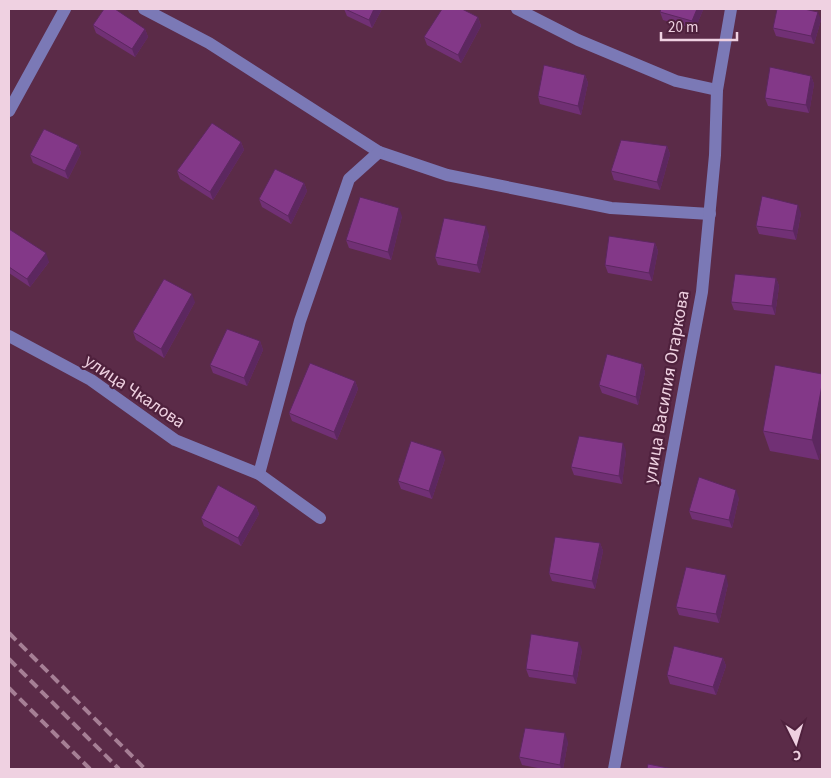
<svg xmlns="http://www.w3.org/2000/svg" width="831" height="778" font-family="'Source Sans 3',sans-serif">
<rect width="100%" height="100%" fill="#5b2b48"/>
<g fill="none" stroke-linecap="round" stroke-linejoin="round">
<g stroke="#7b79b6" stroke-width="12">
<polyline points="144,9 209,43 379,152 447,175 611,208 710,214"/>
<polyline points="517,9 578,40 676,81 717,90"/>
<polyline points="9,111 65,9"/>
<polyline points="9,336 91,380 175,440 259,474 320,518"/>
<polyline points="259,474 300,321 349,179 379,152"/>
<polyline points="614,769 702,292 715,155 717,90 731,9"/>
</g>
<g stroke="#a67f95" stroke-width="4" stroke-dasharray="10 5" stroke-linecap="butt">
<polyline points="9,633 145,769"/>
<polyline points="9,659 119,769"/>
<polyline points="9,688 90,769"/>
</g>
</g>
<g fill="#713075">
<polygon points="344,9 382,9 372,28 347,16"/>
<polygon points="661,9 702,9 703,10 695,29 663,20 660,12"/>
<polygon points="478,17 481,26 461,63 427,45 424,37"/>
<polygon points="821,20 814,44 776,36 773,28"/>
<polygon points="93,25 145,29 148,37 135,57 96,33"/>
<polygon points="585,75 588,83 581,115 540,104 538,96"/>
<polygon points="811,76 814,84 809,113 768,106 765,98"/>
<polygon points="241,142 244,150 213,200 180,179 177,171"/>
<polygon points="78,145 81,153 68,179 33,163 30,155"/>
<polygon points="667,146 670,154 660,190 614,180 611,171"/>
<polygon points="304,183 307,191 291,224 262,207 259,199"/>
<polygon points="801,213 796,240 759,234 756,226"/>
<polygon points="402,216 391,260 349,248 346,240"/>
<polygon points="9,229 49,262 30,287 9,273"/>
<polygon points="489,235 480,273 438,265 435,257"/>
<polygon points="655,243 658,251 652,281 608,273 605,265"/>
<polygon points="776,278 779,286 775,315 734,310 731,302"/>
<polygon points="195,302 164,358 136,340 133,332"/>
<polygon points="260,341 263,350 247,386 213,373 210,365"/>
<polygon points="642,364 645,372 638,405 602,393 599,385"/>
<polygon points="355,381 358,389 337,440 292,421 289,413"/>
<polygon points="822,385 822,444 819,460 770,451 763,431"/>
<polygon points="626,451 622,484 574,475 571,467"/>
<polygon points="445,459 432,499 401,489 398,481"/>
<polygon points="739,498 732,528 692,519 689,511"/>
<polygon points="256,506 259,514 241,546 204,526 201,518"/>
<polygon points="600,543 603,551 595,589 552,581 549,573"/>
<polygon points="728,584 719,623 679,615 676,607"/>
<polygon points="582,650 576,684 529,677 526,669"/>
<polygon points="723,658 726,666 716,695 670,684 667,675"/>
<polygon points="568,742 563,769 543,769 522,765 519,757"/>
</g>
<g fill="#5c275f">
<polygon points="374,9 382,9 372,28 369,20"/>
<polygon points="697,9 702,9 703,10 695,29 692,21"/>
<polygon points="818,12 821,20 814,44 811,36"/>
<polygon points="478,17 481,26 461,63 458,55"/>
<polygon points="145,29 148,37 135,57 132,49"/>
<polygon points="585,75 588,83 581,115 578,106"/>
<polygon points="811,76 814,84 809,113 806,105"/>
<polygon points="241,142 244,150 213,200 210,192"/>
<polygon points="78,145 81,153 68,179 65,171"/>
<polygon points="667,146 670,154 660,190 657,182"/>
<polygon points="304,183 307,191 291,224 288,216"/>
<polygon points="798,205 801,213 796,240 793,231"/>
<polygon points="399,208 402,216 391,260 388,252"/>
<polygon points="486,226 489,235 480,273 477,265"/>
<polygon points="655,243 658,251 652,281 649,273"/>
<polygon points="46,253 49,262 30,287 27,279"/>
<polygon points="776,278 779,286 775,315 772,306"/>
<polygon points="192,294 195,302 164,358 161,349"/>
<polygon points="260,341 263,350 247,386 244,378"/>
<polygon points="642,364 645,372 638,405 636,397"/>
<polygon points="355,381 358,389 337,440 334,432"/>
<polygon points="822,385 822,444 819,460 812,440"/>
<polygon points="623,443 626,451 622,484 619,476"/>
<polygon points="442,451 445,459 432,499 429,491"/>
<polygon points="736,490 739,498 732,528 729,520"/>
<polygon points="256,506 259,514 241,546 238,538"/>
<polygon points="600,543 603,551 595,589 592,581"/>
<polygon points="726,575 728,584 719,623 716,614"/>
<polygon points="579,642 582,650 576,684 573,676"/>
<polygon points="723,658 726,666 716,695 713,687"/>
<polygon points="565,733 568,742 563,769 561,769 560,765"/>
</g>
<g fill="#833888" stroke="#5c275f">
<polygon points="104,9 115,9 145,29 132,49 93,25"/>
<polygon points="345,9 374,9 369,20"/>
<polygon points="442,9 462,9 478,17 458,55 424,37"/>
<polygon points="661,9 697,9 692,21 660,12"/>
<polygon points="777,9 804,9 818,12 811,36 773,28"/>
<polygon points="544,65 585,75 578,106 538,96"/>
<polygon points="770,67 811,76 806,105 765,98"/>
<polygon points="212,123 241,142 210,192 177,171"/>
<polygon points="44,129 78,145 65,171 30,155"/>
<polygon points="621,140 667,146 657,182 611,171"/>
<polygon points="275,169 304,183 288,216 259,199"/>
<polygon points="762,196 798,205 793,231 756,226"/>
<polygon points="360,197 399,208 388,252 346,240"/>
<polygon points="444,218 486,226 477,265 435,257"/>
<polygon points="9,229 46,253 27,279 9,267"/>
<polygon points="609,236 655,243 649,273 605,265"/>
<polygon points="735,274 776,278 772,306 731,302"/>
<polygon points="164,279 192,294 161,349 133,332"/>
<polygon points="227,329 260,341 244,378 210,365"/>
<polygon points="607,354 642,364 636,397 599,385"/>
<polygon points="310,363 355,381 334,432 289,413"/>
<polygon points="775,365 822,374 822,385 812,440 763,431"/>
<polygon points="579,436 623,443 619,476 571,467"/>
<polygon points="411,441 442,451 429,491 398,481"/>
<polygon points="699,477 736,490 729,520 689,511"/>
<polygon points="218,485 256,506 238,538 201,518"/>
<polygon points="555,537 600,543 592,581 549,573"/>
<polygon points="686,567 726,575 716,614 676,607"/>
<polygon points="531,634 579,642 573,676 526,669"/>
<polygon points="674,646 723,658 713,687 667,675"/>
<polygon points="525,728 565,733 560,765 519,757"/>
<polygon points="648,764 673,769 647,769"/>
</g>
<g text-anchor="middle" stroke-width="4.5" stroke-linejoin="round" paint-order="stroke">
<g font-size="18" fill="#efd1e1" stroke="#4f213d">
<text transform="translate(666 387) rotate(-80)" y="6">улица Василия Огаркова</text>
<text transform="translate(135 391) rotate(34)" y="6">улица Чкалова</text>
</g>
</g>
<rect width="831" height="778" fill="none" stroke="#efd1e1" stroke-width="20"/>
<g transform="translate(796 743) rotate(175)" stroke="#4f213d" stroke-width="4" paint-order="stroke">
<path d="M0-4L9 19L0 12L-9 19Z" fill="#efd1e1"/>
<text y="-8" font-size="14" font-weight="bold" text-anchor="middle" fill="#efd1e1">С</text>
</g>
<path d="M661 32v8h76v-8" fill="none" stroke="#efd1e1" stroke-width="2.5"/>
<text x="668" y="32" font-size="15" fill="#efd1e1" stroke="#4f213d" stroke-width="4" paint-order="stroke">20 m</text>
</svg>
